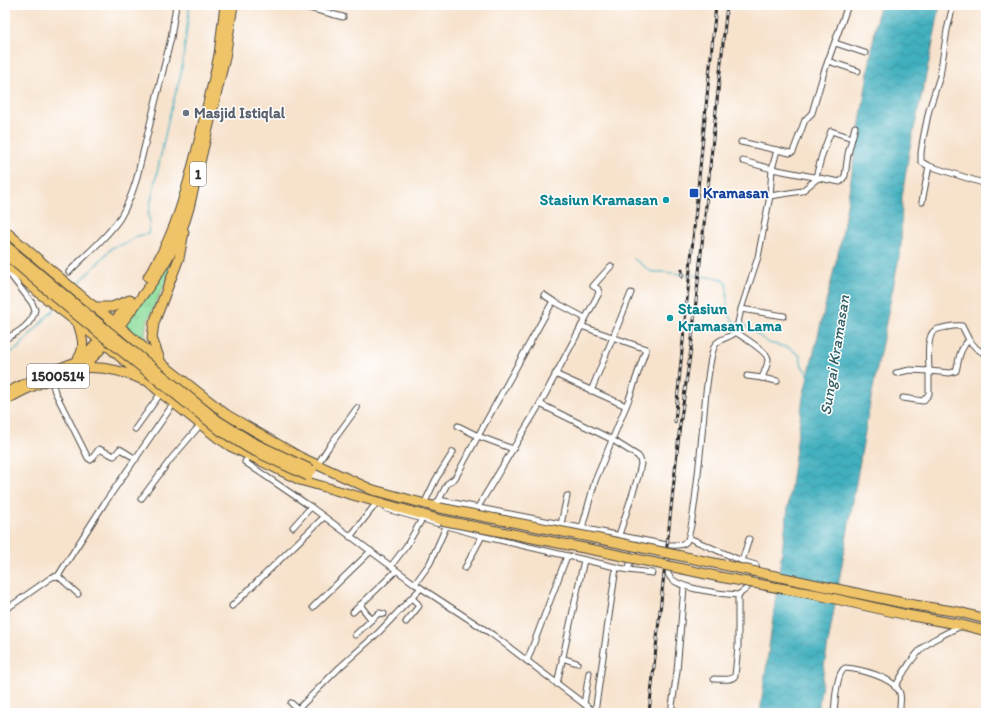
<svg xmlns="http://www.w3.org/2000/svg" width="991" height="718" font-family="Itim,sans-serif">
<defs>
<pattern id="park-tufts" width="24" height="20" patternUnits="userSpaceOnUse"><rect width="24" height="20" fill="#8ede9d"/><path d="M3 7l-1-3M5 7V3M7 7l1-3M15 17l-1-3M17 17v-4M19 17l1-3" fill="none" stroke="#7bbf87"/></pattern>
<pattern id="water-waves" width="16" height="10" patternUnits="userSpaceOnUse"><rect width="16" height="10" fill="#41afbe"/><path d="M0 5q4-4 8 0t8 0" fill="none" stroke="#378f9b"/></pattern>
</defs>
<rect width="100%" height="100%" fill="#fff"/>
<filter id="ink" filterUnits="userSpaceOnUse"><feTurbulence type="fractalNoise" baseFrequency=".025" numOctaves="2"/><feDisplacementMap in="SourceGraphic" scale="8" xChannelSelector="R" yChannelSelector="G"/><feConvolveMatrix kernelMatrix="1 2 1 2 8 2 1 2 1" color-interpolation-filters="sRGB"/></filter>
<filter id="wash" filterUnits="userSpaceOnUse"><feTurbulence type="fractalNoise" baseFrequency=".012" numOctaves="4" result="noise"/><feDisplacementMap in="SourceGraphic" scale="16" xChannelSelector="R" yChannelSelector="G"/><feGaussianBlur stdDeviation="0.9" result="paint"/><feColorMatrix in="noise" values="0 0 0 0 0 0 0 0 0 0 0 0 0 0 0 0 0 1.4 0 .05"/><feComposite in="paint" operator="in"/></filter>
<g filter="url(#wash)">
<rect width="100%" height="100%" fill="#f7e2cc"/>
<polygon fill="url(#park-tufts)" stroke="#5c8464" points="179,242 171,270 146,325 145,336 149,348 124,325"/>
<polygon fill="url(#water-waves)" stroke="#366d74" points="879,5 940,5 932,48 909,152 902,197 901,247 869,409 824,667 818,713 760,713 803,397 841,241"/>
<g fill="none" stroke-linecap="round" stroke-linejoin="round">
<g stroke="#41afbe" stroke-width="1.5">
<path d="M634,259L652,272H662L719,278L726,282C730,297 721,312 736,323"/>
<polyline points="76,286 113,247 127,243 137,236 148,234 150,221 148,215 169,117 181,74 190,5"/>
<polyline points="739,323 743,324 769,343 790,348 800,356 802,366 809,375"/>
<polyline points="5,356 18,348 54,309"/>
</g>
</g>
</g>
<g filter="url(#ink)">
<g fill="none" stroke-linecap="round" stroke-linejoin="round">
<defs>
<g id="street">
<polyline points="298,5 343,17"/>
<polyline points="835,43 865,53"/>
<polyline points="828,61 858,71"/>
<polyline points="741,142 790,153 793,152 805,120 812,113 824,72 848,5"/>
<polyline points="743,161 772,169 840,182 845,176 848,154 855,127"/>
<polyline points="929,166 986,184"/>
<polyline points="816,177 822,155 831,131 852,138"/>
<polyline points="770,196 772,169 777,150"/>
<polyline points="922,202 929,166 923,163 921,161 921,153 923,139 929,110 940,76 947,30 953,5"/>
<path d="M5,268L32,303L35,310C32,325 17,333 5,339"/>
<path d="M69,272C86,254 106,239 120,218C127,206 132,194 136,181L171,38L176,5"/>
<polyline points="553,301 585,318"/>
<polyline points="741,309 784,316"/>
<polyline points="581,326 646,349 629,399 595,481 582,528"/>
<path d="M736,332C742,337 767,351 768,359C768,365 764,372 762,378L747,376"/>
<path d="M896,373L910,370L929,371C929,361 926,337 934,331C938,328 943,328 947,327C952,326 957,325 962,326L969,340L976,348L986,355"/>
<polyline points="555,374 626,406"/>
<polyline points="51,378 55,392 88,458 91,460 99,449 114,456 120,449 136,459"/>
<polyline points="762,378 777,381"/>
<polyline points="591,391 631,293"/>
<path d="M903,398L923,401L929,394V371L950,373L956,371C959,360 959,349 969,340"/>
<polyline points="540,404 611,439 638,456 640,459 641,464 638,477 619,535"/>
<polyline points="458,426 478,436 553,301 544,295"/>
<polyline points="135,429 161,393"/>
<polyline points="249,456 245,462 311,507 415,584 493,635 596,713"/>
<polyline points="317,465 328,448 357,408"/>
<polyline points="141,499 171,459 201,424"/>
<polyline points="439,500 447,484 455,478 458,473 478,436 513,449"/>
<polyline points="424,504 436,479 453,452"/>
<path d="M433,506L439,500L662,544C669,545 680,547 686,542C694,536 704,411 706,392C708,380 710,354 715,345C719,338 730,338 736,332L741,309L758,257L770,196L802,191L818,178"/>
<polyline points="478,507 540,404 599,293 598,289 593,286 611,266"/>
<polyline points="387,509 482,536 628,570 636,546"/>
<polyline points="561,524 567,496"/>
<polyline points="293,527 311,507"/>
<polyline points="350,537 375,505"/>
<path d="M689,538L742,561L756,565C761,577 747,589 738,595"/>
<path d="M667,552C667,559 665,571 670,577C678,589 723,594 738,595V646L735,676C731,681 721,679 714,679"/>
<polyline points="742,561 749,539"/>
<polyline points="391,566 407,545 422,519"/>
<polyline points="465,568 482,536"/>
<polyline points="628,570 652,573"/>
<polyline points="58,576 78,594"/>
<polyline points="415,584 430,563 446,527"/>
<polyline points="360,605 371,619"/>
<polyline points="232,606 324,517"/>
<polyline points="313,607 371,551"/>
<polyline points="5,610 52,577 58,576 104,504 174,403"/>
<polyline points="353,612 396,571"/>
<polyline points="406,622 419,606 418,604 412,598"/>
<polyline points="355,635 379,613 384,614"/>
<polyline points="562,658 577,663"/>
<polyline points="527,661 567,556"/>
<polyline points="557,684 584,560"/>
<path d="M895,687C905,670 915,651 933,640C942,635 952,630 961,626"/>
<polyline points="291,703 298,709 339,668 379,632 421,588"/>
<polyline points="584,704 589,673"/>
<polyline points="595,712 616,568"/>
<polyline points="671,713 677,671 684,587"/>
<path d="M834,713C835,703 836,673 845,668C860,669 892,677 899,691C902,696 900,703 900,707"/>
</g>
<g id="highway">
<polyline points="5,231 86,300 119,326 161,363 227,415 300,457 375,491"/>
<polyline points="5,263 43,296 110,348 161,393 218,438 230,446 300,480 441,520"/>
<path d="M148,277C176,235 188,185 200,137C206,109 214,82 219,54C221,37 223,21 225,5"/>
<polyline points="94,307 112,307 130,300"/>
<path d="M78,359C86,347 82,337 78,323"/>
<polyline points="160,360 152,338 154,323 179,258 184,232"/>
<path d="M80,368C103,366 122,370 143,380"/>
<polyline points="50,372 76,362 86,356 130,302"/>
<polyline points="5,393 33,380"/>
<path d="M5,401C19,391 36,385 52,378C63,374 75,371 85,364C98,355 107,341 116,330C145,293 177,254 189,208L225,58L233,5"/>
<polyline points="370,489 440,508"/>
<polyline points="908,604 959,612 986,619"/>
<polyline points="907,615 962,625 986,631"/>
</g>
</defs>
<use href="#street" stroke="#4a4643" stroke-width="7"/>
<use href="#highway" stroke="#4a4643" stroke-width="11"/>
<use href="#street" stroke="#fff" stroke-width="5"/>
<use href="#highway" stroke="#efc469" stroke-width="9"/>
<defs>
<g id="rail">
<polyline points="682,277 682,270"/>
<polyline points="675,422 716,5"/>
<polyline points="649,713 680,425 691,349 727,5"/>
</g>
</defs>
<use href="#rail" stroke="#2b2b2b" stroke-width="3"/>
<use href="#rail" stroke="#fff" stroke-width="1.5" stroke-dasharray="4.5" stroke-linecap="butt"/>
<defs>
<g id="highway-bridge">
<polyline points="5,245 81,309 217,420 252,442 312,470"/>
<polyline points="5,254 78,316 221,431 250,449 308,476"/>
<polyline points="440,508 610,541 908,604"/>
<polyline points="441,520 604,552 720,577 818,595 907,615"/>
</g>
</defs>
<use href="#highway-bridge" stroke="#4a4643" stroke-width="11" stroke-linecap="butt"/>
<use href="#highway-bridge" stroke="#efc469" stroke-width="9"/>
</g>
</g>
<circle fill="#6b7280" stroke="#fff" stroke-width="1.5" cx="186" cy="113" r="4"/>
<rect fill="#1a4fb4" stroke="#fff" stroke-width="1.5" x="689" y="188" width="10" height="10" rx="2"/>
<g fill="#0f9aa8" stroke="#fff" stroke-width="1.5">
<circle cx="666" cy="200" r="4"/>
<circle cx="670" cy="318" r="4"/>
</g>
<g text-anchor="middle" stroke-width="3" stroke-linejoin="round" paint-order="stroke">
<g fill="#fff" stroke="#6b6b6b" stroke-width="1">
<rect x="190" y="162" width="16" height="24" rx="3"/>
<rect x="27" y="364" width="62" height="24" rx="3"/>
</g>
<g font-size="14" font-weight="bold" fill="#2b2b2b">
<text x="198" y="179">1</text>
<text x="58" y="381">1500514</text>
</g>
<g font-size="15" font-weight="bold" fill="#5b616d" stroke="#fff" text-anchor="start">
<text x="194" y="118">Masjid Istiqlal</text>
</g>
<g font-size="15" font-weight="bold" fill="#164399" stroke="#fff" text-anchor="start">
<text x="703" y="198">Kramasan</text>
</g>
<g font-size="15" font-weight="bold" fill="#0d838f" stroke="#fff" text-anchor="end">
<text x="658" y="205">Stasiun Kramasan</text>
<text x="678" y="314" text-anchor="start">Stasiun<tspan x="678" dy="17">Kramasan Lama</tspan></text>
</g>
<g font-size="16" font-style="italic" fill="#346066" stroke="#fff">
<text transform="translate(834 355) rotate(-81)" y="6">Sungai Kramasan</text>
</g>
</g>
<rect width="991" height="718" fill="none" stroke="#fff" stroke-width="20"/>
</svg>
